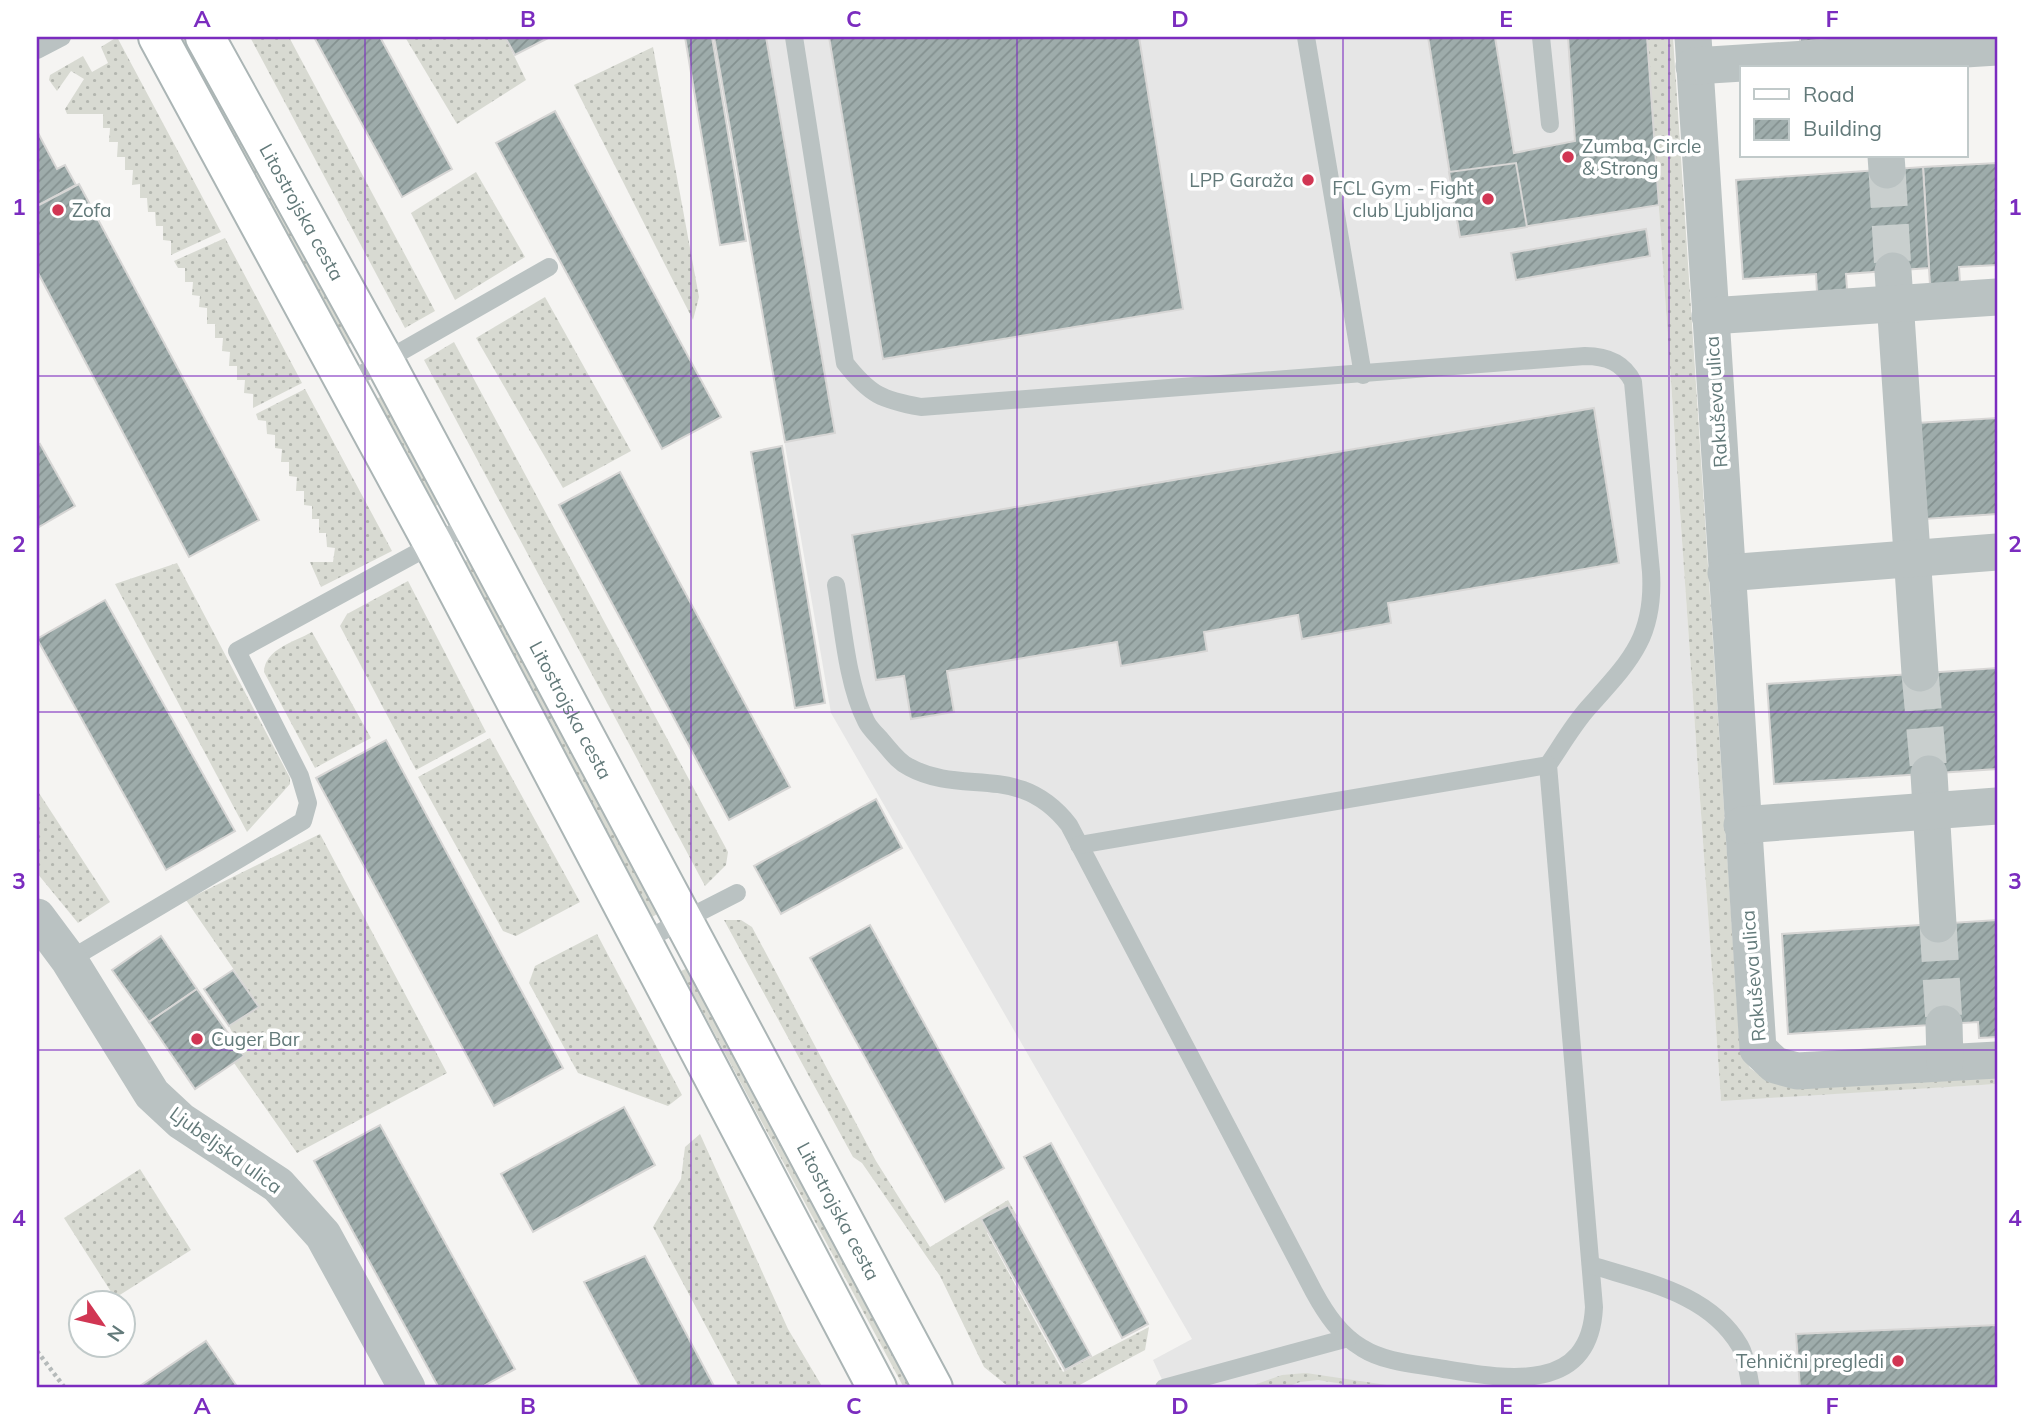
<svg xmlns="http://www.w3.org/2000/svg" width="2034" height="1425" font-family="Mulish,sans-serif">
<defs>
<pattern id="grass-dots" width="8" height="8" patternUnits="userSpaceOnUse" patternTransform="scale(1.75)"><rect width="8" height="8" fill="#d8dad2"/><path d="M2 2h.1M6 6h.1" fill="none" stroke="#b3b6af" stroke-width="1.8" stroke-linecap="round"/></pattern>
<pattern id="building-hatch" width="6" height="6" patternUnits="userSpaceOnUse" patternTransform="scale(1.75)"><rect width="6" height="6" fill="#9eacab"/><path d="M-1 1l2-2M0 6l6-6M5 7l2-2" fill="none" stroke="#849190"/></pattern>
</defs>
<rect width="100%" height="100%" fill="#f5f4f2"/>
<polygon fill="#e6e6e6" points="715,37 1647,37 1721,1100 1997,1084 1997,1388 1166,1388 1153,1360 1192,1339 831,713"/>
<g fill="url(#grass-dots)">
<polygon points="117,37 221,232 171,255 171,241 163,240 163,226 156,226 155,212 148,212 147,198 140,198 140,184 132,185 133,170 125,170 125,157 117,157 118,142 109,142 110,128 103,128 103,114 67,114 65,109 84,79 71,71 57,91 49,80 50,75 83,56 92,72 108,63 101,47"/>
<polygon points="181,37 189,37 352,342 346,346"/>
<polygon points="250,37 289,37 435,311 405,328"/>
<polygon points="405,37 505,37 526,80 457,124"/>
<polygon points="1647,37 1673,37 1740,1049 1750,1068 1764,1078 1997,1073 1997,1084 1721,1101"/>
<polygon points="653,47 699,297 693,320 574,85"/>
<polygon points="476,172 525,257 455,300 411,213"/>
<polygon points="225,238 302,383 253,408 253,394 244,393 245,380 237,380 237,366 229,366 230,352 222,351 223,338 215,338 215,324 207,324 207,308 199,307 200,296 192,295 193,282 185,282 185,268 178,268 174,261"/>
<polygon points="545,297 631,451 563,488 476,338"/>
<polygon points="454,342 728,852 726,865 705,886 424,360"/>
<polygon points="305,389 392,551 321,587 310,562 333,562 335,548 327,547 326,533 319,533 319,519 312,519 312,506 304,505 304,491 296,491 297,477 289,476 289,462 281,462 282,449 275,448 275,435 267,434 266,421 258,420 256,414"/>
<polygon points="382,396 439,504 432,508 375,400"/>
<polygon points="469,559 659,913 652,917 462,562"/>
<polygon points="177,563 290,778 290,784 247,832 115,584"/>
<polygon points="408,581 486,732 416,770 340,626 347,614"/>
<path d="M312,632L371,738L315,768L264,672C265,649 294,642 312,632Z"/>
<polygon points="490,738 580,902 516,936 503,931 418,777"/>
<polygon points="37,790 110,902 78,923 37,873"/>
<polygon points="320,834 447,1073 297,1153 234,1063 244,1056 229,1026 259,1006 186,900"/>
<polygon points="724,920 741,920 752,927 876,1161 930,1247 1008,1200 1017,1216 987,1233 1063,1372 1149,1327 1145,1350 1074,1388 1010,1388 984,1367 940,1276 862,1163 853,1157"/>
<polygon points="597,934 682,1095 668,1106 578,1073 529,983 535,966"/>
<polygon points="688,968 913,1388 904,1388 681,971"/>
<polygon points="700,1134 788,1329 823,1388 739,1388 653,1227 681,1179 685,1147"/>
<polygon points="140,1169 191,1250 115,1298 64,1218"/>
<polygon points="1306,1373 1407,1388 1368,1388 1318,1380 1300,1382 1284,1388 1246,1388 1282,1375"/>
</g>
<g fill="url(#building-hatch)" stroke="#d7d6d5" stroke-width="2">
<polygon points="380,37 452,169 402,197 314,37"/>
<polygon points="505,37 550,37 515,55"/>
<polygon points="685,37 712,37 746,241 720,245"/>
<polygon points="714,37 766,37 835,433 785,442"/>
<polygon points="829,37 1139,37 1183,309 883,359"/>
<polygon points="1428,37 1495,37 1514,153 1575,141 1568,37 1647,37 1659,205 1460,237"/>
<polygon points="1800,37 1831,37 1831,39 1800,42"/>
<polygon points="555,111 721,417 662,449 496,143"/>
<polygon points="37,131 57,169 65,165 76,185 37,206"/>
<polygon points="1516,163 1527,227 1460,237 1449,172"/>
<polygon points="1997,163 1997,265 1959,267 1960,283 1930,285 1923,167"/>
<polygon points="1923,167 1929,268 1846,274 1847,290 1817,292 1816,274 1743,279 1736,180"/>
<polygon points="79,184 259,520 189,557 37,271 37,206"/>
<polygon points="1646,229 1650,256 1516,280 1511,253"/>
<polygon points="1594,408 1619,563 1388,603 1391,623 1302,639 1298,615 1204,632 1207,651 1121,666 1117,642 947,671 954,712 911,719 904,676 876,680 852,535"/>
<polygon points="1997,418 1997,514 1924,519 1917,423"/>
<polygon points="40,444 75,506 37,528 37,446"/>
<polygon points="782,446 825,703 795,708 751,452"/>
<polygon points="620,472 790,787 729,820 559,505"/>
<polygon points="105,600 235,831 166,870 37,639"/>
<polygon points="1997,668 1997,769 1774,784 1767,684"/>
<polygon points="386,740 563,1068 494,1106 316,778"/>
<polygon points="876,799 902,848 781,914 754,866"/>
<polygon points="1997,920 1997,1037 1979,1038 1978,1022 1788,1034 1782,934"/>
<polygon points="870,925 1004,1168 945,1202 810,958"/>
<polygon points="161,936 197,989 149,1022 112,970"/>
<polygon points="233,970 259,1007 229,1026 204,989"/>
<polygon points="197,989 244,1056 195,1089 149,1022"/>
<polygon points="624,1107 655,1165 533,1232 501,1174"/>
<polygon points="380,1125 515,1369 480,1388 439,1388 314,1161"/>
<polygon points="1051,1143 1148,1324 1122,1338 1024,1157"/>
<polygon points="1008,1205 1091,1356 1065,1370 981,1219"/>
<polygon points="645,1256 715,1388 641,1388 584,1282"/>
<polygon points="1997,1325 1997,1388 1800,1388 1796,1334"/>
<polygon points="206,1341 238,1388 137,1388"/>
</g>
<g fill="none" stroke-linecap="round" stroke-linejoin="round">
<g stroke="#c9cfce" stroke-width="37" stroke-dasharray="37 18" stroke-linecap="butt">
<polyline points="1887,170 1893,271"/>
<polyline points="1920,673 1929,774"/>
<polyline points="1938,924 1944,1024"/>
</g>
<defs>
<g id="secondary">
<polyline points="158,37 433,544 877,1388"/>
<path id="s1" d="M205,37L385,362L933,1388"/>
</g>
</defs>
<use href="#secondary" stroke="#abb5b5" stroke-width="42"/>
<polyline stroke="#b5baba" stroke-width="4.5" stroke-dasharray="3.5 3.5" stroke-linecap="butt" points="37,1351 65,1388"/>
<g stroke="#bac2c2" stroke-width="18">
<path d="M794,37L845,363C870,395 882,400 921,407L1585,356C1606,356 1623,362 1633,382L1651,572C1655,638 1629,662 1588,708C1573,725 1561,746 1548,765L1594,1307C1590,1395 1505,1379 1444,1369C1417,1364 1386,1363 1362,1348C1340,1335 1326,1314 1314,1292L1069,825C1019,761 964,797 909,767C898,762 890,750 882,741C877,735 869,728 866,721C847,684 843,626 836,585"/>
<polyline points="1306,37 1363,375"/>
<polyline points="1541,37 1550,124"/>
<polyline points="37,50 62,37"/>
<polyline points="346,383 549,267"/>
<polyline points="1079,845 1548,765"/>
<polyline points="643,941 737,893"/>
<polyline points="69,960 303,821 308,803 300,776 237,651 470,524"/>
<path d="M1591,1265C1645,1282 1709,1293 1740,1346C1747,1358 1748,1375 1751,1388"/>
<polyline points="1164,1388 1348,1338"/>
</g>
<g stroke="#bac2c2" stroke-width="37">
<polyline points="1693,37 1758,1049 1775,1065 1797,1071 1997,1060"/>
<polyline points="1694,66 1997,47"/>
<polyline points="1886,156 1887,170"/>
<polyline points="1893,271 1920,673"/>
<polyline points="1710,316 1997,297"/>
<polyline points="1726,573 1997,552"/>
<polyline points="1929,774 1938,924"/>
<polyline points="1742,825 1997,806"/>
<polyline points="37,917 69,960 152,1094 181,1121 278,1185 323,1235 407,1388"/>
<polyline points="1944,1024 1945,1062"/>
</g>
<use href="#secondary" stroke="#fff" stroke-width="38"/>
</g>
<path fill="none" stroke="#7b2cbf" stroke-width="2" stroke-opacity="0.55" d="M365,37V1388M691,37V1388M1017,37V1388M1343,37V1388M1669,37V1388M37,376H1997M37,712H1997M37,1050H1997"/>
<g fill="#d13653" stroke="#fff" stroke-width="2.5">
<circle cx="1568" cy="157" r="7"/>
<circle cx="1308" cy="180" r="7"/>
<circle cx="1488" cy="199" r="7"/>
<circle cx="58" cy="210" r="7"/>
<circle cx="197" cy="1039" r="7"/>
<circle cx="1898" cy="1361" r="7"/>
</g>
<g text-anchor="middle" stroke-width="7" stroke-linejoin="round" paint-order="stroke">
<g font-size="19" fill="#637a7a" stroke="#fff" text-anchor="start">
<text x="1582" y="153">Zumba, Circle<tspan x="1582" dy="22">&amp; Strong</tspan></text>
<text x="1294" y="187" text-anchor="end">LPP Garaža</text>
<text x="1474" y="195" text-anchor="end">FCL Gym - Fight<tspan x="1474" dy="22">club Ljubljana</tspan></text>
<text x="72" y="217">Zofa</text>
<text x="211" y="1046">Cuger Bar</text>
<text x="1884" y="1368" text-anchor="end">Tehnični pregledi</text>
</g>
<g font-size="19" fill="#637a7a" stroke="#fff">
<text dy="7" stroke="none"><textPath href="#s1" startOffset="200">Litostrojska cesta</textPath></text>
<text transform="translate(1716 402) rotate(-94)" y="7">Rakuševa ulica</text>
<text dy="7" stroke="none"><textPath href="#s1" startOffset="766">Litostrojska cesta</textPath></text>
<text transform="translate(1753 976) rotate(-95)" y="7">Rakuševa ulica</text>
<text transform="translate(226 1150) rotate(36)" y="7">Ljubeljska ulica</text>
<text dy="7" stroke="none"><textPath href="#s1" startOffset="1334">Litostrojska cesta</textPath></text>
</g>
</g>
<rect width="2034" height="1425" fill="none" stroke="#ffffff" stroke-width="77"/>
<rect x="1740" y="66" width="228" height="91" fill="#ffffff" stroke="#c1caca" stroke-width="2"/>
<rect x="1754" y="89" width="35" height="10" fill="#ffffff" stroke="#c1caca" stroke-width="2"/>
<text x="1803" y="102" font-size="21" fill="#637a7a">Road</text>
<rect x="1754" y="119" width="35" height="21" fill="url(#building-hatch)" stroke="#c1caca" stroke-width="2"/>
<text x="1803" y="136" font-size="21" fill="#637a7a">Building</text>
<g transform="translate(102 1324) rotate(124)"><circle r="33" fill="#ffffff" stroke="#c1caca" stroke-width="2"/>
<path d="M0-5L12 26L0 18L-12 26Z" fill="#d13653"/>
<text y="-10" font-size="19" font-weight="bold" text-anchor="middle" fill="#637a7a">N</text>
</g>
<rect x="38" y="38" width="1958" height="1348" fill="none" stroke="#7b2cbf" stroke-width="2.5"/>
<g font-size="23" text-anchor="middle" font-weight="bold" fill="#7b2cbf">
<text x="202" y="27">A</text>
<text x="528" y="27">B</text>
<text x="854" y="27">C</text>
<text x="1180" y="27">D</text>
<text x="1506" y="27">E</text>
<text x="1832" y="27">F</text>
<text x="19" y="215">1</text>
<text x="2015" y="215">1</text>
<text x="19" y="552">2</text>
<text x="2015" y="552">2</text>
<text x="19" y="889">3</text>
<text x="2015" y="889">3</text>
<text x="19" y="1226">4</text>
<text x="2015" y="1226">4</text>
<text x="202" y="1414">A</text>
<text x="528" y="1414">B</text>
<text x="854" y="1414">C</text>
<text x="1180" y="1414">D</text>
<text x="1506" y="1414">E</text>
<text x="1832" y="1414">F</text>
</g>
</svg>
